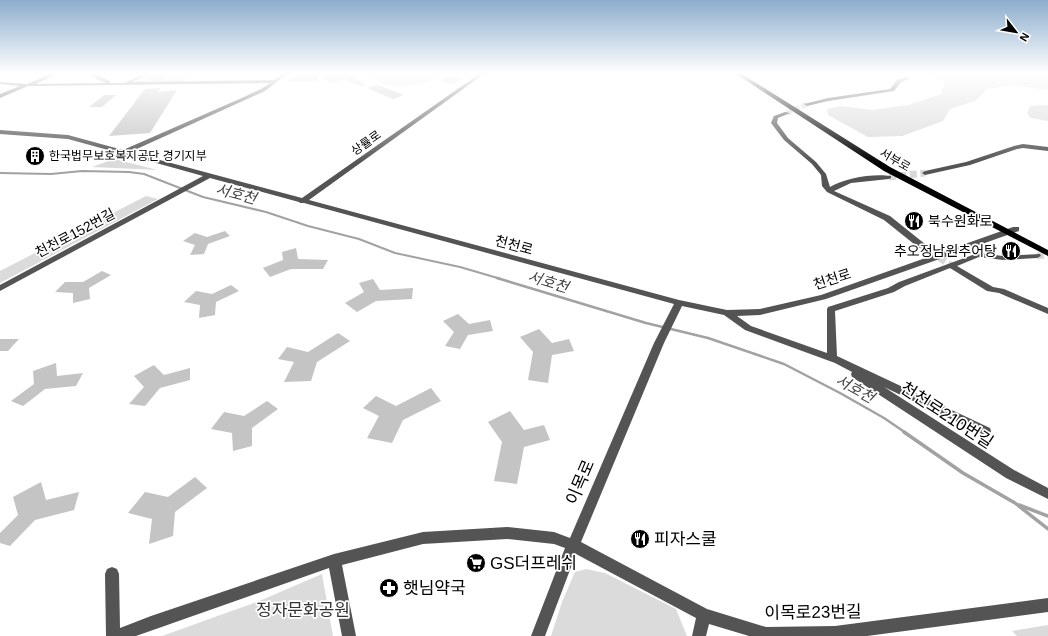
<svg xmlns="http://www.w3.org/2000/svg" width="1048" height="636" font-family="Helvetica,'Noto Sans KR',sans-serif">
<rect width="100%" height="100%" fill="#fff"/>
<g fill="#dbdbdb">
<polygon points="149,74 193,74 181,82 131,83"/>
<path d="M370,74H438V75C430,86 391,89 380,82C376,80 373,76 370,74Z"/>
<polygon points="915,74 1048,74 1048,90 1012,85 987,89 975,101 950,109 943,121 902,136 868,137 828,115 827,109 841,106 872,110 908,105 941,94 945,81 931,75"/>
<polygon points="1048,105 1048,121 1031,118 1027,113 1030,106"/>
<polygon points="114,159 158,170 92,167"/>
<polygon points="146,196 158,199 0,283 0,271"/>
<polygon points="586,569 605,573 676,609 687,636 551,636 562,602 575,572"/>
<polygon points="322,574 333,636 162,636 257,602"/>
<polygon points="1048,625 1048,636 1017,636 1012,631"/>
</g>
<g fill="none" stroke-linecap="round" stroke-linejoin="round">
<polyline stroke="#a2a2a2" stroke-width="2" points="0,173 51,174 82,171 129,172 144,174 203,197 266,212 308,226 359,239 395,253 460,267 501,279"/>
<polyline stroke="#a2a2a2" stroke-width="2.5" points="497,278 646,323 708,338 784,364 840,393 884,418 906,433"/>
<g stroke="#a2a2a2" stroke-width="3.5">
<polyline points="904,432 963,473 1015,503 1048,529"/>
<polyline points="1019,505 1048,516"/>
</g>
</g>
<g fill="#c4c4c4">
<polygon points="153,74 168,74 164,80 149,80"/>
<polygon points="321,74 358,74 358,77 356,77 366,87 348,82 346,79 329,83"/>
<polygon points="318,75 318,81 286,82 291,76"/>
<polygon points="449,76 462,79 453,84 440,81"/>
<polygon points="378,85 404,95 393,99 367,88"/>
<polygon points="160,88 158,92 177,90 150,133 109,136 145,89"/>
<polygon points="104,95 116,95 102,107 89,107"/>
<polygon points="225,231 230,236 208,244 204,254 190,255 195,245 183,241 195,233 207,237"/>
<polygon points="296,248 298,259 328,260 323,269 291,269 270,277 263,268 283,260 282,252"/>
<polygon points="102,271 111,275 89,288 90,299 73,303 73,293 55,292 65,282 83,282"/>
<polygon points="373,279 380,290 413,288 412,299 376,301 357,312 345,303 364,292 359,283"/>
<polygon points="231,285 239,291 216,302 215,315 199,318 200,305 184,302 196,291 212,294"/>
<polygon points="458,314 469,324 490,320 493,331 468,335 460,349 445,346 454,332 443,321"/>
<polygon points="539,329 552,343 569,339 574,351 552,355 548,383 528,380 533,352 520,337"/>
<polygon points="338,333 350,341 317,362 311,381 284,382 294,362 278,359 287,347 308,352"/>
<polygon points="0,339 19,339 8,351 0,351"/>
<polygon points="56,363 57,376 83,373 76,386 45,389 23,406 11,401 34,384 33,371"/>
<polygon points="154,365 164,375 190,368 190,380 160,388 145,406 129,404 144,387 134,376"/>
<polygon points="431,388 441,401 403,420 392,443 367,438 379,416 363,408 376,396 396,406"/>
<polygon points="267,401 278,409 252,428 252,446 233,451 232,433 211,429 224,412 244,416"/>
<polygon points="510,411 524,430 544,425 550,440 524,447 517,484 494,481 502,442 488,422"/>
<polygon points="195,477 207,488 175,512 173,536 149,544 152,519 128,513 145,492 168,497"/>
<polygon points="41,482 46,500 79,492 74,510 35,520 10,546 0,543 0,533 18,515 13,497"/>
</g>
<g fill="none" stroke-linecap="round" stroke-linejoin="round">
<polyline stroke="#d9d9d9" stroke-width="5.5" stroke-dasharray="5.5 2.5" stroke-linecap="butt" points="787,113 807,104"/>
<g stroke="#d9d9d9" stroke-width="7" stroke-dasharray="7 3.5" stroke-linecap="butt">
<polyline points="889,177 925,173"/>
<polyline points="922,246 952,266"/>
<polyline points="1037,256 1048,255"/>
</g>
<g fill="#545454" fill-rule="evenodd">
<polygon points="51,74 57,74 36,84 106,83 94,78 90,74 95,74 110,81 110,83 125,83 143,74 148,74 132,82 274,80 282,74 287,74 265,91 130,152 302,198 479,74 484,74 309,200 679,300 727,310 760,309 821,295 1013,227 1019,227 1019,231 826,299 760,315 737,316 751,326 827,353 827,309 828,307 888,288 899,282 978,253 1003,256 1040,254 1041,256 1037,258 1003,260 979,257 957,266 993,287 1004,289 1048,308 1048,314 999,293 987,291 950,268 905,286 894,292 835,311 837,356 990,428 991,431 990,434 986,435 982,434 884,387 1014,470 1048,488 1048,499 1006,478 852,377 851,374 852,372 835,363 745,330 724,315 682,306 664,343 581,542 707,609 766,627 835,626 1048,598 1048,612 867,636 749,636 709,624 706,636 692,636 696,618 576,554 545,636 531,636 565,548 554,544 507,539 423,544 342,565 356,636 342,636 329,568 136,636 106,636 105,574 107,569 112,567 117,569 119,574 120,628 151,616 334,554 423,532 507,527 554,532 570,538 654,343 674,304 304,203 300,203 299,202 210,178 0,291 0,285 203,176 124,154 120,154 119,153 68,139 0,134 0,130 68,135 123,150 244,97 261,89 270,83 28,86 0,98 0,94 20,86 0,84 0,82 27,84"/>
<polygon points="907,77 909,78 909,79 901,82 894,91 828,101 807,106 804,104 828,98 890,89 897,80"/>
<path d="M785,112L790,113L778,118L777,123L788,138L816,162L826,174L830,187C844,178 874,173 891,176V178L889,179L851,183L834,191L890,216L925,244L926,246L925,248H919L884,220L827,192L822,186L821,175L812,164L784,140L771,123L774,116Z"/>
<polygon points="1023,144 1048,147 1048,151 1023,148 1017,149 970,165 925,175 922,173 925,171 966,162 1014,146"/>
</g>
<polygon fill="#000" fill-rule="evenodd" points="736,74 742,74 890,167 1048,250 1048,256 884,171"/>
</g>
<linearGradient id="sky" x2="0" y2="1"><stop stop-color="#8cadcc"/><stop offset="0.45" stop-color="#fff"/><stop offset="1" stop-color="#fff" stop-opacity="0"/></linearGradient>
<rect width="1048" height="163" fill="url(#sky)"/>
<defs>
<symbol id="building-disc" viewBox="-11 -11 22 22"><circle r="9.5" fill="#000" stroke="#fff"/><path d="M-4-6H4V6H1V3H-1V6H-4ZM-2.5-4.3h1.7v1.8h-1.7ZM.8-4.3h1.7v1.8H.8ZM-2.5-1h1.7V.8h-1.7ZM.8-1h1.7V.8H.8Z" fill="#fff"/></symbol>
<symbol id="restaurant-disc" viewBox="-11 -11 22 22"><circle r="9.5" fill="#000" stroke="#fff"/><path d="M-5-6h1v4h1v-4h1v4h1v-4h1v5L-1.5 .5V6h-2V.5L-5-1ZM5-6V6H3V1.5H1.5Q1.5-4 5-6Z" fill="#fff"/></symbol>
<symbol id="supermarket-disc" viewBox="-11 -11 22 22"><circle r="9.5" fill="#000" stroke="#fff"/><path d="M-6-5.5h2.5l.6 2H6L4.5 2H-2.5L-4.4-4H-6ZM-1.5 3.2a1.3 1.3 0 1 0 .1 0ZM3 3.2a1.3 1.3 0 1 0 .1 0Z" fill="#fff"/></symbol>
<symbol id="pharmacy-disc" viewBox="-11 -11 22 22"><circle r="9.5" fill="#000" stroke="#fff"/><path d="M-2-6h4v4h4v4h-4v4h-4v-4h-4v-4h4Z" fill="#fff"/></symbol>
</defs>
<g fill-rule="evenodd">
<use href="#building-disc" x="24" y="145" width="22" height="22"/>
<use href="#restaurant-disc" x="903" y="210" width="22" height="22"/>
<use href="#restaurant-disc" x="1000" y="240" width="22" height="22"/>
<use href="#restaurant-disc" x="629" y="528" width="22" height="22"/>
<use href="#supermarket-disc" x="465" y="552" width="22" height="22"/>
<use href="#pharmacy-disc" x="378" y="577" width="22" height="22"/>
</g>
<g text-anchor="middle" stroke-width="3.5" stroke-linejoin="round" paint-order="stroke">
<g font-size="12" fill="#000" stroke="#fff">
<text transform="translate(366 143) rotate(-35)" y="4">상률로</text>
<text transform="translate(895 160) rotate(30)" y="4">서부로</text>
</g>
<g font-size="12" fill="#000" stroke="#fff" text-anchor="start">
<text x="49" y="160">한국법무보호복지공단 경기지부</text>
</g>
<g font-size="14" fill="#000" stroke="#fff" text-anchor="start">
<text x="928" y="226">북수원화로</text>
<text x="997" y="256" text-anchor="end">추오정남원추어탕</text>
</g>
<g font-size="14" fill="#000" stroke="#fff">
<text transform="translate(75 233) rotate(-28)" y="5">천천로152번길</text>
<text transform="translate(514 245) rotate(15)" y="5">천천로</text>
<text transform="translate(832 279) rotate(-18)" y="5">천천로</text>
</g>
<g font-size="15" font-style="italic" fill="#434343" stroke="#fff">
<text transform="translate(236 194) rotate(15)" y="5">서호천</text>
<text transform="translate(548 282) rotate(17)" y="5">서호천</text>
<text transform="translate(855 389) rotate(29)" y="5">서호천</text>
</g>
<g font-size="17" fill="#000" stroke="#fff">
<text transform="translate(947 415) rotate(33)" y="6">천천로210번길</text>
<text transform="translate(580 482) rotate(-67)" y="6">이목로</text>
<text transform="translate(813 612) rotate(-1)" y="6">이목로23번길</text>
</g>
<g font-size="17" fill="#000" stroke="#fff" text-anchor="start">
<text x="654" y="545">피자스쿨</text>
<text x="490" y="569">GS더프레쉬</text>
<text x="403" y="594">햇님약국</text>
</g>
<g font-size="17" fill="#323232" stroke="#fff">
<text x="303" y="616">정자문화공원</text>
</g>
</g>
<g transform="translate(1016 32) rotate(121)" stroke="#ffffff" stroke-width="3" paint-order="stroke">
<path d="M0-3L7 15L0 10L-7 15Z" fill="#000000"/>
<text y="-6" font-size="11" font-weight="bold" text-anchor="middle" fill="#000000">N</text>
</g>
</svg>
